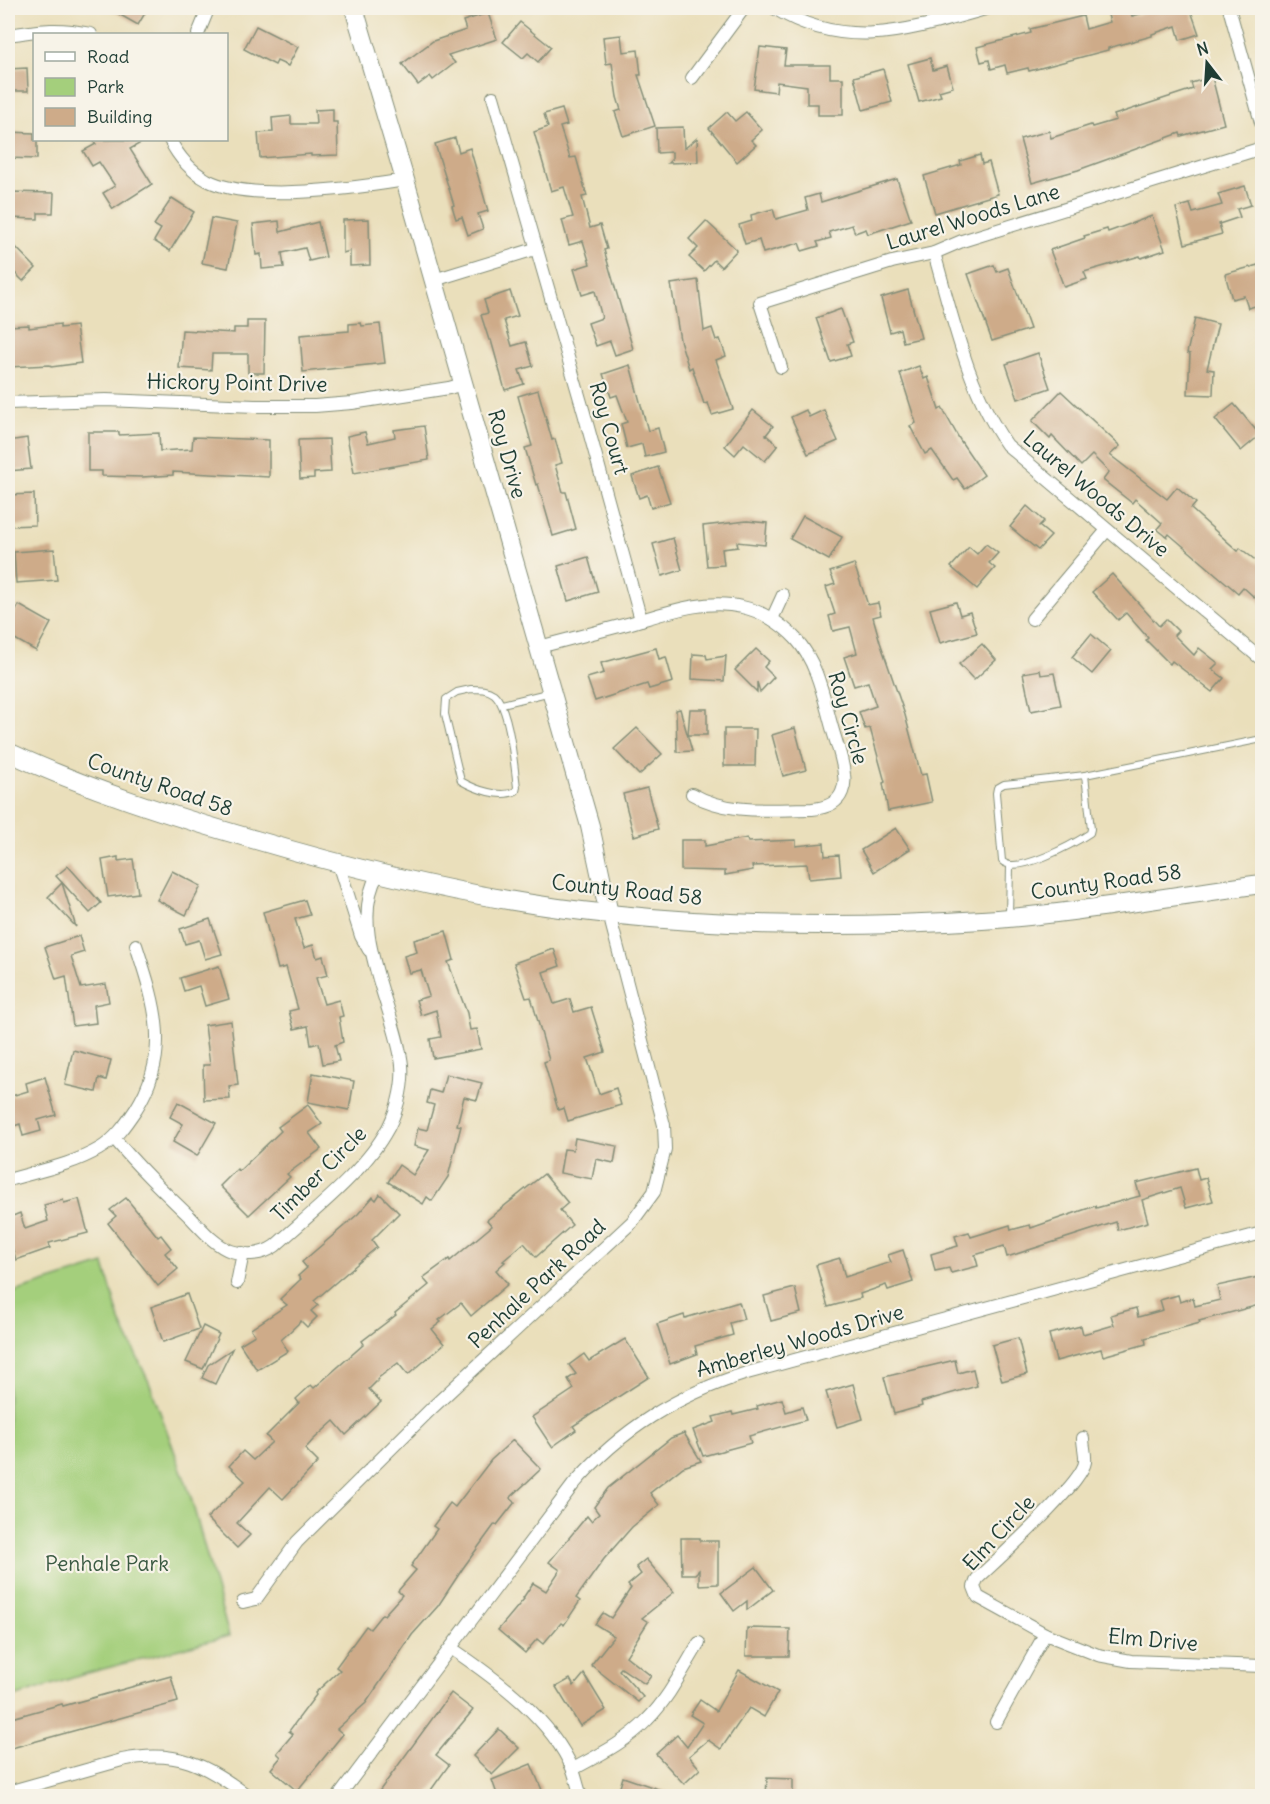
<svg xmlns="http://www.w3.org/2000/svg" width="1270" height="1804" font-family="Delius,sans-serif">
<rect width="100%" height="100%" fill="#f7f3e8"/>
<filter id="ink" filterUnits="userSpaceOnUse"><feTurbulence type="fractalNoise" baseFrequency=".0167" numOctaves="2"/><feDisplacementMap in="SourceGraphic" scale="12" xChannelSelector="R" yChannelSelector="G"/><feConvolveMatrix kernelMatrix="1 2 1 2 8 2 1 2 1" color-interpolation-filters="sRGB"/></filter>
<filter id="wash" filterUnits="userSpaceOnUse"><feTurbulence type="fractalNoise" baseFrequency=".008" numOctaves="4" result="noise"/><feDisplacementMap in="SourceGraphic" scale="24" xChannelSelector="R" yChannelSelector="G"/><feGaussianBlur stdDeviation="1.35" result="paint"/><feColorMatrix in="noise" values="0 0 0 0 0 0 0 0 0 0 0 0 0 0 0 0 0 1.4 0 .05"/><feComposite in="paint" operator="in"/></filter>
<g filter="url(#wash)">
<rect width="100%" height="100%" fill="#eadfbb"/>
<polygon fill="#a4cf7c" stroke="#628658" stroke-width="1.5" points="104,1264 120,1321 149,1382 190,1494 229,1636 88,1673 8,1699 8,1294"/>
<g id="blocks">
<g fill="#ceab89">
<polygon points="108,8 148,8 138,25"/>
<polygon points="1106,8 1129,8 1132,16 1163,8 1190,8 1199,34 1180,40 1176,26 1152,34 1152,36 1108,48 1108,50 1029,71 1028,68 1007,73 1005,65 991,69 989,60 981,62 977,47 1031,33 1030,29 1083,16 1086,29 1110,22"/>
<polygon points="488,13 497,39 448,55 455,63 433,80 430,76 418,85 402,64 433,41 466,30 463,21"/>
<polygon points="520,22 551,47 538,62 528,53 523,58 503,42"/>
<polygon points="256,26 298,47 288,66 277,61 275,65 244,49"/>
<polygon points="621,35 623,52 638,50 641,75 638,75 655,126 623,136 615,112 621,110 617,97 612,63 606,64 603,37"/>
<polygon points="760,47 786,50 784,65 830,65 830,78 843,78 843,115 818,115 818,104 807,104 807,86 777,82 776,92 754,89"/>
<polygon points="930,58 933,70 947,66 953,87 939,91 941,96 919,102 908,64"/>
<polygon points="27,68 28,91 8,91 8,69"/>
<polygon points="883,69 892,102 863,110 854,77"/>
<polygon points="1212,77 1224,124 1181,136 1180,133 1078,170 1032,183 1020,139 1049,131 1051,138 1091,125 1092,127 1116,120 1114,115 1193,89 1191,83"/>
<polygon points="333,109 333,122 337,122 338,155 311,156 311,154 260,158 258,133 273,132 272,118 291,116 291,124 316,124 315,110"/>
<polygon points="562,109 567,125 560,127 570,158 576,157 587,196 582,197 590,228 600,225 607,249 604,250 633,349 615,355 610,341 596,346 588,323 602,318 595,291 582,295 574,269 590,264 583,241 569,245 562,220 573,217 564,187 551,191 534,132 548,127 544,114"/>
<polygon points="727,112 735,121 746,112 762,130 751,140 756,145 737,162 709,128"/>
<polygon points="683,127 684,149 697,138 698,162 668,163 672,159 672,152 657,153 656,128"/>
<polygon points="8,132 34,133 34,140 37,140 37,159 8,158"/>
<polygon points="455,138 459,152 470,148 488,211 478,214 483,229 468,235 462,217 456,219 452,206 454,205 435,144"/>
<polygon points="93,140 146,140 130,149 152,184 113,209 103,193 115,186 99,162 92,166 83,151 96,144"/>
<polygon points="980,155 982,164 989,162 998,194 935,213 924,176 961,165 960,161"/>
<polygon points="897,179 911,220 868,234 866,229 855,233 852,225 829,232 831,238 817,242 819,246 802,251 799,243 763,253 759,240 745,244 739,225 752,221 751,215 773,209 776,219 808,210 805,198 819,194 821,202"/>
<polygon points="1245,186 1251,205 1237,209 1240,217 1219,224 1222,234 1185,244 1176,208 1190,204 1193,213 1222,205 1218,194"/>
<polygon points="8,192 54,193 53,213 38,213 38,219 8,218"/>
<polygon points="172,198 194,212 170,251 154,241 161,229 154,225"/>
<polygon points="1152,216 1165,250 1141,258 1140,256 1084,272 1087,279 1064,287 1050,250 1085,238 1084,236 1107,229 1108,232"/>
<polygon points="211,218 237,223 228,268 202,263"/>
<polygon points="369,219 370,265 350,266 350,251 343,253 343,220"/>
<polygon points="279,221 280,232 318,222 326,257 309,261 305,248 282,253 284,267 262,269 261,254 256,255 253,224"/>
<polygon points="706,221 737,250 721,267 714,260 704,271 689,257 698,248 689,239"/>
<polygon points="8,239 36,268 23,281 8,266"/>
<polygon points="994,265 997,272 1008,268 1030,329 992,341 968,274"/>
<polygon points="1258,265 1263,284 1263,304 1248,308 1244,296 1232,299 1225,274"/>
<polygon points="698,280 704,331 712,328 716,340 720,339 726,356 716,360 733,409 712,415 708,403 704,404 692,367 689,369 680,340 671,284"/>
<polygon points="908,290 921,338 903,342 900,329 890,332 881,298"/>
<polygon points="510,291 518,316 504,320 512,346 526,342 533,366 519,370 524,384 505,390 491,340 489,340 481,315 488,313 484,300"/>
<polygon points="841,309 853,342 847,344 851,356 831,362 816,318"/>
<polygon points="1195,318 1218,324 1207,369 1214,370 1213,395 1188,394 1190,354 1187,353"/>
<polygon points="247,321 265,321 264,373 248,373 248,354 212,354 211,370 179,368 182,330 234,333 234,328 247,328"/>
<polygon points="361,323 362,326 380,324 385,363 303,372 300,335 349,331 349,324"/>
<polygon points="60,324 60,328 76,326 81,363 51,367 50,365 8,367 8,326 29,325 29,328"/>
<polygon points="1038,353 1050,388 1018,399 1006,364"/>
<polygon points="630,365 648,431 658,428 664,452 645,457 642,444 627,448 621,424 627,422 617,395 611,397 603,374"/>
<polygon points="919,366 924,379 928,377 939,410 942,408 960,440 984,475 965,489 957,478 953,480 932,450 925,454 910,426 916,423 900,373"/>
<polygon points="538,390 552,440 555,439 562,463 555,465 563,492 566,492 576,529 553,536 538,484 536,485 525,448 532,446 518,396"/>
<polygon points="1061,391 1120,446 1110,455 1167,499 1177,487 1196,503 1191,509 1238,551 1240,548 1263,566 1263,605 1243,587 1238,593 1169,534 1167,537 1157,529 1162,523 1135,499 1132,503 1103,480 1109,472 1092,455 1081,466 1052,436 1050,439 1032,421"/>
<polygon points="1234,404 1260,435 1241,451 1215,419"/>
<polygon points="753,410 773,426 766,435 778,445 765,461 744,444 735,455 725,446"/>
<polygon points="806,410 809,417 824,410 838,441 808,454 791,417"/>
<polygon points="424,426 429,460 354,473 347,436 365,432 368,443 395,437 394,430"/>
<polygon points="88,432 119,432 119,435 159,433 160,451 192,449 193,437 269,440 269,477 173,472 173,475 142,477 102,476 102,471 88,471"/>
<polygon points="27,438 31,469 8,471 8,441"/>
<polygon points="329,439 331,472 314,473 314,478 300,479 298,440"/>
<polygon points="658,467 670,502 651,508 647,495 639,498 632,476"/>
<polygon points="34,494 35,525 8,526 8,495"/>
<polygon points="1027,506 1044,521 1039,526 1051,536 1038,550 1010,527"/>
<polygon points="803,516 842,537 829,560 790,539"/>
<polygon points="747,521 767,523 765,545 737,542 738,547 722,549 724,565 707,566 703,526"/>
<polygon points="673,538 682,570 662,576 653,544"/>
<polygon points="986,544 998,553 989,563 995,568 977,589 951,567 969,547 977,554"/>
<polygon points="54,549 57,580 16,583 14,552"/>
<polygon points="588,557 598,592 568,601 558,566"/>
<polygon points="854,564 868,605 878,603 881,615 873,617 880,642 905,715 921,775 926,774 932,802 888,811 883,783 885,782 870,728 865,729 859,712 876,706 868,682 854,686 844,657 857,653 850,627 833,631 829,616 835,614 826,587 835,584 830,572"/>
<polygon points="1112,574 1159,626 1166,619 1178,631 1174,635 1194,655 1199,648 1218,663 1212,669 1224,678 1212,692 1172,661 1170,664 1146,640 1148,638 1126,613 1118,620 1092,592"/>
<polygon points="956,602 960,615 970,612 977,633 940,643 930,609"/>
<polygon points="19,605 51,623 36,651 8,635 8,625"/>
<polygon points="1091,634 1111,651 1092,674 1072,657"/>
<polygon points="982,644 996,660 974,680 959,664"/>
<polygon points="656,648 659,659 666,657 673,682 649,689 647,684 595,701 587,678 604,673 601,663"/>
<polygon points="756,649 769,661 764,667 774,677 760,692 757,682 757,692 735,670"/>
<polygon points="693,654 706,655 707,659 726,656 724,681 692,679"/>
<polygon points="1040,670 1041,675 1054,673 1061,705 1031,711 1023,673"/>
<polygon points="680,709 692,751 677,752 676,710"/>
<polygon points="690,709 707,709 707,735 688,735"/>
<polygon points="637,728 662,754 639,775 614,749"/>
<polygon points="795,728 806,770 783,776 772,735"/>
<polygon points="724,729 756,729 755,766 724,766"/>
<polygon points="647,788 658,829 634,836 623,794"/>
<polygon points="896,828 910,849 874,872 861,850"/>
<polygon points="747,838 748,842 796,840 796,846 824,843 825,856 839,855 841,876 809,879 807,864 752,866 753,870 725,875 725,871 681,870 681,840 705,840 705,846"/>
<polygon points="118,857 118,861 133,859 138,893 108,897 102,860"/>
<polygon points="68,866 101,903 90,913 56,876"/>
<polygon points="172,871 201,886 186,915 157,900"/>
<polygon points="62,883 76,927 48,897"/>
<polygon points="305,900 310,915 295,919 304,948 313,945 317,958 323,956 328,975 316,978 324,1004 339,1000 343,1016 339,1017 343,1042 335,1045 339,1061 323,1064 319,1043 311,1045 308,1026 294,1029 289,1011 298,1009 286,967 278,969 263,912"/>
<polygon points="210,919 222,954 205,959 199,940 185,944 180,929"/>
<polygon points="446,931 454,960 448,962 467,1013 470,1030 477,1029 481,1049 433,1058 430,1039 441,1037 436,1010 421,1015 416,1000 429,996 421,970 409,973 404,956 417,952 414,940"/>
<polygon points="79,936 84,952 71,956 81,988 106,984 109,1002 94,1005 96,1023 73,1026 66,976 56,979 45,947"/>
<polygon points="554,949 560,966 543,972 554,1004 570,999 574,1012 591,1007 605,1052 587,1058 599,1094 616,1088 621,1105 568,1121 564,1108 558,1110 544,1062 549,1060 531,997 526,998 514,963"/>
<polygon points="219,966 229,999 205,1006 199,986 184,991 180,978"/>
<polygon points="231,1021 238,1085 229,1086 230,1099 204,1100 203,1065 210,1065 205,1025"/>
<polygon points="73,1050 111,1060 106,1080 99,1078 96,1092 65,1085"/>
<polygon points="313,1073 354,1081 349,1110 308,1102"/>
<polygon points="446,1074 482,1083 477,1100 464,1097 457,1125 461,1126 448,1177 432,1201 427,1197 423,1204 388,1182 399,1165 413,1175 429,1150 414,1146 418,1128 427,1130 434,1105 427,1103 430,1090 441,1093"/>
<polygon points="45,1077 56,1115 38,1120 41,1131 23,1136 20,1124 8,1128 8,1097 28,1091 26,1083"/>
<polygon points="178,1102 216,1123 197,1156 173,1142 183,1124 170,1117"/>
<polygon points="308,1105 322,1124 309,1133 321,1149 287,1174 290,1177 249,1215 220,1186 237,1169 239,1171 281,1131 278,1127"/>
<polygon points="575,1138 617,1146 614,1163 596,1159 592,1179 560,1173 564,1149 573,1150"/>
<polygon points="1196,1168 1199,1180 1206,1178 1213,1201 1186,1208 1180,1188 1142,1200 1148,1222 1118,1230 1116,1222 1007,1257 1004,1246 975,1255 978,1266 951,1273 949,1268 935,1271 931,1254 958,1246 955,1236 969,1232 971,1237 1010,1225 1011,1230 1030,1225 1031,1228 1095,1206 1096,1208 1140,1196 1136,1183"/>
<polygon points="544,1174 568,1203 560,1210 572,1225 536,1257 524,1243 503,1261 505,1262 496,1270 508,1284 471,1316 461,1303 439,1320 441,1322 432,1329 444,1344 408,1375 398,1363 377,1379 378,1380 369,1389 381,1402 346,1435 334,1421 313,1440 305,1449 318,1462 283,1499 270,1487 237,1523 250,1535 237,1548 207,1518 245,1481 229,1466 243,1451 253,1460 272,1442 266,1436 299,1403 296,1399 311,1385 314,1388 364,1344 362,1341 396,1315 395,1313 429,1285 423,1278 449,1259 450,1261 492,1226 487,1220"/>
<polygon points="380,1194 399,1213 372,1240 377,1247 314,1301 318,1305 311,1311 317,1317 307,1327 301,1321 281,1340 288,1351 257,1370 240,1344 255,1335 251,1329 287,1305 280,1299 301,1279 298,1276 307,1268 302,1262 358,1214 373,1197 376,1200"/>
<polygon points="126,1198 158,1237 161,1235 171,1248 165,1253 178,1269 158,1286 108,1223 116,1216 110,1210"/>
<polygon points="79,1199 88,1233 49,1243 50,1248 16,1260 8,1233 8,1218 20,1213 25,1229 48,1221 44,1205 63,1200 64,1203"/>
<polygon points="903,1250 913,1282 888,1290 886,1285 860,1294 861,1298 828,1307 816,1265 840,1258 845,1277 891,1262 888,1255"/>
<polygon points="1263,1276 1263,1304 1199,1321 1200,1323 1145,1338 1146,1344 1103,1356 1101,1349 1056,1361 1049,1334 1081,1326 1083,1334 1114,1325 1111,1315 1136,1308 1138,1317 1163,1310 1160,1300 1178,1295 1180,1302 1193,1298 1195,1306 1220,1300 1217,1286"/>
<polygon points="795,1288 801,1313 771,1321 764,1296"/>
<polygon points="187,1294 199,1329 163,1342 151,1307"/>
<polygon points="739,1302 744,1319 730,1323 733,1335 695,1346 697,1354 670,1364 657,1324 684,1315 685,1318"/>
<polygon points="203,1326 219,1334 203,1369 186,1362"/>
<polygon points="1018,1338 1027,1374 1002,1381 992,1345"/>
<polygon points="625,1339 649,1377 573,1426 576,1430 552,1447 532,1417 574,1389 568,1379 576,1374 569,1365 584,1354 589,1361"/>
<polygon points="232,1349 215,1384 202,1378 208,1365"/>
<polygon points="955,1360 958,1373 973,1369 977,1386 921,1402 922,1406 894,1414 884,1377"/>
<polygon points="853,1384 863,1419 837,1427 826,1392"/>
<polygon points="782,1399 786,1412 802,1407 806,1420 749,1436 751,1443 703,1456 693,1430 715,1422 713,1417 732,1412 733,1415 758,1409 757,1406"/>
<polygon points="684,1433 701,1461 683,1467 650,1493 659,1505 632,1527 604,1559 576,1598 580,1601 564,1625 561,1623 543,1644 537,1639 525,1653 498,1630 524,1599 523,1598 533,1583 546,1591 560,1570 549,1562 587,1516 591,1521 599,1514 594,1507 608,1488 671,1438"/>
<polygon points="513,1440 541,1469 510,1498 515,1502 497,1525 495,1524 463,1568 438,1606 412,1635 366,1703 337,1729 343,1734 297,1791 271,1769 281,1757 277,1753 293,1734 289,1731 316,1695 315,1693 340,1670 336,1667 366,1626 370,1629 382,1614 384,1615 402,1595 398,1591 416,1570 411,1566 437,1529 433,1526 450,1503 455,1507 491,1460"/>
<polygon points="681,1538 700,1538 700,1541 718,1541 718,1584 699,1585 699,1570 695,1574 682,1574"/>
<polygon points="646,1559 674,1592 642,1618 648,1622 626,1656 651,1676 645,1684 621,1668 619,1670 643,1697 638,1702 591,1665 614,1636 595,1624 603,1613 611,1618 631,1588 628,1585 641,1574 636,1567"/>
<polygon points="756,1567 773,1590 747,1610 747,1601 734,1611 721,1593"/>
<polygon points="747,1628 790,1629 789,1656 746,1656"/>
<polygon points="739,1670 778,1692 764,1717 749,1708 721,1749 708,1740 689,1756 700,1769 684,1784 656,1754 677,1735 687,1747 703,1723 690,1715 700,1700 716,1711"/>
<polygon points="584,1674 606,1710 580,1726 556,1687 570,1679 574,1686"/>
<polygon points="171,1676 178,1702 8,1749 8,1719 62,1704 63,1706"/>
<polygon points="451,1693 473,1710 436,1755 449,1765 426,1797 375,1797"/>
<polygon points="499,1729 519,1748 492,1775 473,1756"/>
<polygon points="531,1764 542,1790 525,1797 498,1797 492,1780"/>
<polygon points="623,1777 673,1794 673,1797 617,1797"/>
<polygon points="767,1778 793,1779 793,1797 766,1797"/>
</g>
</g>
</g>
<g filter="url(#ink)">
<use href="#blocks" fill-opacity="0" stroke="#848e78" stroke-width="1.5"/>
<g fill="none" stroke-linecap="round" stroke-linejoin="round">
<defs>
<g id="lane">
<path d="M471,689C480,689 487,689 494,694C510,708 514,765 517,787L516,791C501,799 475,789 461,781L445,714L446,699L457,692Z"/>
<polyline points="502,704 551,692"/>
<path d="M1085,775L1091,829L1090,833C1075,843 1016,876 1002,861L996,793L997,788L1004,784Z"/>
<polyline points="1085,775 1262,739"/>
<polyline points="1009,916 1010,866"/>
</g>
<g id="street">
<path d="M774,8C848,53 913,29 989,8"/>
<polyline points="1229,8 1262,126"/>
<polyline points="198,34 207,12"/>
<path d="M8,35C41,30 57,27 91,34"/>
<polyline points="692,78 744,8"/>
<polyline points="493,97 584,413 641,620"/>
<path d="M170,140C178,156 191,171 207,180C251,203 356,188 405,180"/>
<path d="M934,253C953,318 967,388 1007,445L1262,660"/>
<polyline points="434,280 535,249"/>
<polyline points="781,367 760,303 892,262 934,253 962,241 1262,148"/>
<polyline points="8,403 106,400 255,406 315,406 352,403 449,388 463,384"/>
<polyline points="772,619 783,595"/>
<polyline points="1032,619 1107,530"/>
<path d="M539,647C569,639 600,631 631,623C666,613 706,598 742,607C762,611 782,624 796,639C818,663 824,700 833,731C837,745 843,760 844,775C845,780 844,787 842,792C837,805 824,808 812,809C772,809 728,815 692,794"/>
<polyline points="338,863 361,936 369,950"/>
<path d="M114,1138C137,1166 162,1190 188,1215C201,1228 214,1245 231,1251C246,1256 262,1255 275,1246C309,1215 361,1174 384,1135C396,1116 404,1087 402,1065C396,1009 346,928 378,874"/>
<path d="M8,1180C38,1171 72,1165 99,1149C115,1140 126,1124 136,1109C172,1052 155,1004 136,945"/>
<polyline points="237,1283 243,1253"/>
<path d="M1083,1438C1083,1446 1086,1455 1085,1462C1082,1484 998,1559 977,1579L974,1587L978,1597L1045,1634L1098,1655L1131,1661L1262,1666"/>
<polyline points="243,1602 256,1599 297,1542 433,1407 632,1222 654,1192 665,1149 664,1125 609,914"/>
<path d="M451,1648C495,1678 552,1719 573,1770C576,1778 578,1788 581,1796"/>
<polyline points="996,1722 1045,1634"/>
<path d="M573,1769C599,1755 626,1742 647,1720C669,1698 683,1669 699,1643"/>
<path d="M8,1792L122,1760C177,1749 205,1764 248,1796"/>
<path d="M339,1796L573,1485C621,1429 677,1395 747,1373L1262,1233"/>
</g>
<g id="secondary">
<polyline points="354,8 405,180 590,826 609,914"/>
<path d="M8,752C87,789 172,816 256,840C371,874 489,902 609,914C732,927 858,928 982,920C1076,914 1169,896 1262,884"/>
</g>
</defs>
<use href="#lane" stroke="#848e78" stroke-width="8"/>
<use href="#street" stroke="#848e78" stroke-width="14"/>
<use href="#secondary" stroke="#848e78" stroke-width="20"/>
<use href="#lane" stroke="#fff" stroke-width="6"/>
<use href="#street" stroke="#fff" stroke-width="12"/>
<use href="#secondary" stroke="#fff" stroke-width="18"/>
</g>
</g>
<g text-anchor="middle" stroke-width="4.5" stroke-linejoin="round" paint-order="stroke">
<g font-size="21" fill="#1f3d34" stroke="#f7f3e8">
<text transform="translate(973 217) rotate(-17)" y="7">Laurel Woods Lane</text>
<text transform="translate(237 383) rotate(1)" y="7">Hickory Point Drive</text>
<text transform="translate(609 428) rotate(74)" y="7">Roy Court</text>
<text transform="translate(507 454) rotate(74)" y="7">Roy Drive</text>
<text transform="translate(1096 494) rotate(40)" y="7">Laurel Woods Drive</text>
<text transform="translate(848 718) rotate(74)" y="7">Roy Circle</text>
<text transform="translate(160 785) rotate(19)" y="7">County Road 58</text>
<text transform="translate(1106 882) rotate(-8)" y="7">County Road 58</text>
<text transform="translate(627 890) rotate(6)" y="7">County Road 58</text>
<text transform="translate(319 1174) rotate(-45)" y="7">Timber Circle</text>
<text transform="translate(537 1284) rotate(-43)" y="7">Penhale Park Road</text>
<text transform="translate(800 1341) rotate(-16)" y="7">Amberley Woods Drive</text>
<text transform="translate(999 1533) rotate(-47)" y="7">Elm Circle</text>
<text transform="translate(1153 1640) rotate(5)" y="7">Elm Drive</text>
</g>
<g font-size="21" fill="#3a5a42" stroke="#f7f3e8">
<text x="107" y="1571">Penhale Park</text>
</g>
</g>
<rect width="1270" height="1804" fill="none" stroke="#f7f3e8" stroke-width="30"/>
<rect x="33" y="33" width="195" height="108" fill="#f7f3e8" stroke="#a1aaa0" stroke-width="1.5"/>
<rect x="45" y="52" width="30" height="9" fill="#ffffff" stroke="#a1aaa0" stroke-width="1.5"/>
<text x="87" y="63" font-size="18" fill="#1f3d34">Road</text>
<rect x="45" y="78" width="30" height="18" fill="#a4cf7c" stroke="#a1aaa0" stroke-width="1.5"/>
<text x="87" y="93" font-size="18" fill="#1f3d34">Park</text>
<rect x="45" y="108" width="30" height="18" fill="#ceab89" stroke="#a1aaa0" stroke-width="1.5"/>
<text x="87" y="123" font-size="18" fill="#1f3d34">Building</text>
<g transform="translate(1207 63) rotate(343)" stroke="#f7f3e8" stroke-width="4.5" paint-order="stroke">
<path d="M0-4.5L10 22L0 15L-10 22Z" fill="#1f3d34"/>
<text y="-9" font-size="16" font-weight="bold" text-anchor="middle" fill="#1f3d34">N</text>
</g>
</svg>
